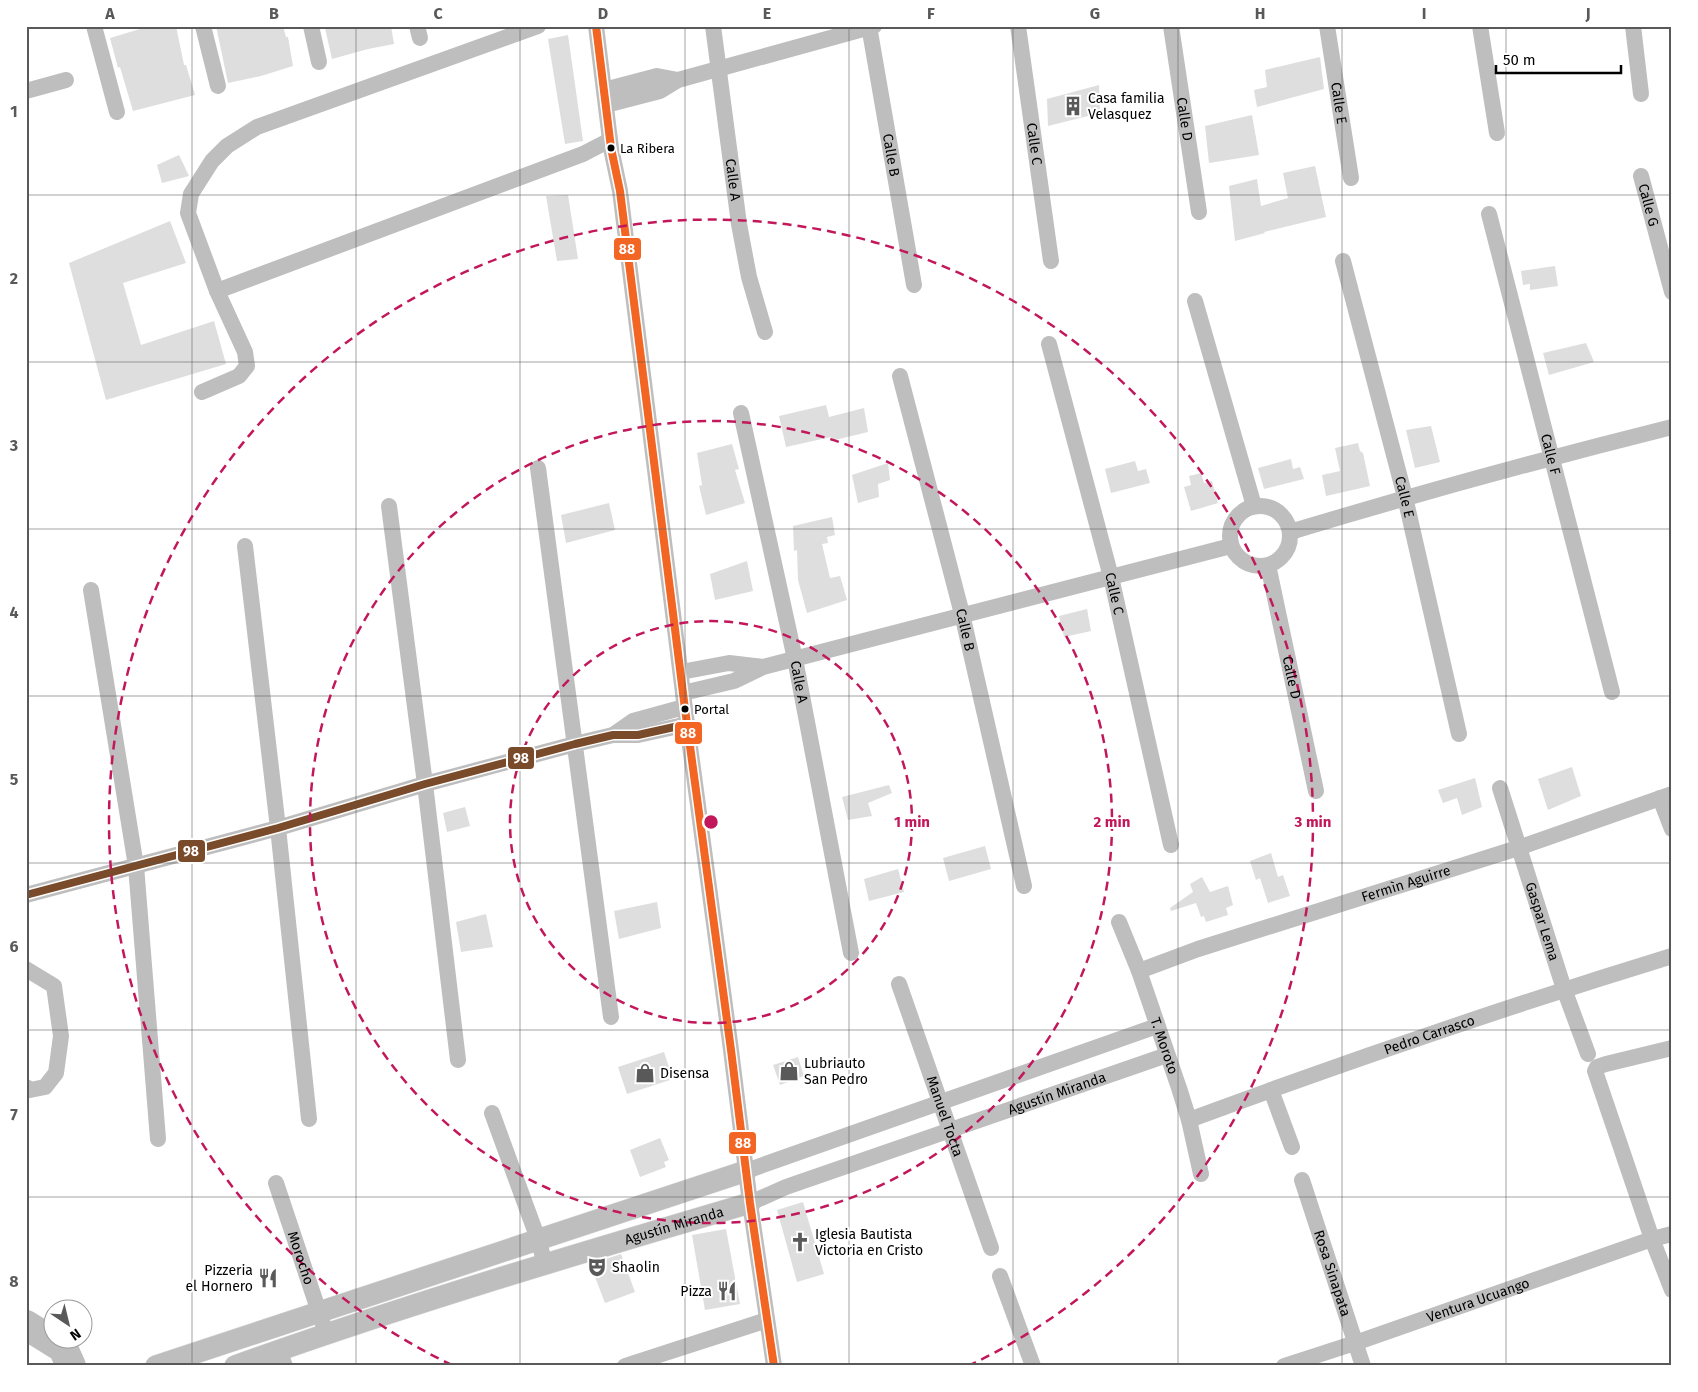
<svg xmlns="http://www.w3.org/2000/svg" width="1698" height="1392" font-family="'Fira Sans',sans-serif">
<rect width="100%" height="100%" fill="#fff"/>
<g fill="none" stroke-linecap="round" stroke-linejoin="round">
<polyline stroke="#bdbdbd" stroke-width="30" points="26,1325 63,1348 71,1366"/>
</g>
<g fill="#dedede">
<polygon points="150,26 176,26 184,65 186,65 195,95 133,111 120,67 118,68 110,38"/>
<polygon points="216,26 283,26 286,37 288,37 293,66 261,76 228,83"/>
<polygon points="333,26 391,26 394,44 368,49 332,59 325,28"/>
<polygon points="568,35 583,141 565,144 548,39"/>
<polygon points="1320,57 1324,89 1257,107 1254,90 1267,87 1265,70"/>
<polygon points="1099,85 1100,113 1048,126 1047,99"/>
<polygon points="1252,115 1259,155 1209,163 1205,126"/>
<polygon points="179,155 189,176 162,183 157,165"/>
<polygon points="1315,166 1326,217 1264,232 1265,233 1235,241 1229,186 1257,179 1261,206 1288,198 1283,173"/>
<polygon points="568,195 578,259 557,261 546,196"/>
<polygon points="170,221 186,263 123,283 141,345 214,321 226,364 106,400 69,263"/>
<polygon points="1555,266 1558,286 1530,290 1530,284 1523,285 1521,271"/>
<polygon points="1586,343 1594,362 1549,375 1543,353"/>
<polygon points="826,405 829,417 864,408 868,432 831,441 831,437 786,447 779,416"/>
<polygon points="1431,426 1440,462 1415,468 1406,430"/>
<polygon points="1358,443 1360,451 1363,453 1370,486 1326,496 1322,475 1340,471 1335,448"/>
<polygon points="732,444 739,469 735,470 745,503 706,515 699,486 702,485 697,453"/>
<polygon points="1291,459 1293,469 1300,467 1304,479 1264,489 1258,468"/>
<polygon points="1135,461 1138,471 1146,469 1150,483 1111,493 1105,469"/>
<polygon points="888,463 890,480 878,484 879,497 858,503 852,475"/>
<polygon points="1201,473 1204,483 1212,481 1218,503 1191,511 1184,487 1191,485 1189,476"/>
<polygon points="609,503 615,530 566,543 561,515"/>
<polygon points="832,517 835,535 827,537 828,543 822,544 830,578 840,576 847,600 807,613 798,580 797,550 794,551 793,526"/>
<polygon points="747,561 753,591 715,600 710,574"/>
<polygon points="1087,609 1091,631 1064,637 1059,616"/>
<polygon points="1572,767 1581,796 1548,810 1538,779"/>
<polygon points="1475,778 1482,807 1462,815 1457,798 1443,803 1438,790"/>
<polygon points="889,785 892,793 868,803 872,816 848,820 842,797"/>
<polygon points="465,807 470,826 447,832 443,813"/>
<polygon points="985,846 991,869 949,881 943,858"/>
<polygon points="1271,853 1278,877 1283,875 1290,896 1268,903 1260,878 1256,880 1250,861"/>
<polygon points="898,869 904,892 869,901 864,879"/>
<polygon points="1202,877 1210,892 1228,886 1233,905 1226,908 1228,915 1206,922 1204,916 1201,917 1196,903 1171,911 1170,908 1193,892 1190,884"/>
<polygon points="657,902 661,928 619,939 614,911"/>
<polygon points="486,914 493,947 461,952 456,922"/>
<polygon points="664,1052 673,1079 627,1094 618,1067"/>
<polygon points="798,1057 804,1076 780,1085 773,1065"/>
<polygon points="660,1138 669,1160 664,1162 666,1167 640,1177 630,1150"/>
<polygon points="803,1202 824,1274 797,1282 777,1210"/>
<polygon points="726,1229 740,1304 705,1310 692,1235"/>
<polygon points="621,1254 635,1292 605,1303 590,1264"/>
</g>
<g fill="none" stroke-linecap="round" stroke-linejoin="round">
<defs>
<g id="major">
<polyline points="156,1366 746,1171"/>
<path id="s22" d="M235,1366C404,1305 577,1254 750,1203"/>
</g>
</defs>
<use href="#major" stroke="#dbdbdb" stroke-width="22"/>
<g stroke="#bebebe" stroke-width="16">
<polyline points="94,26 117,112"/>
<polyline points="203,26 218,86"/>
<polyline points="311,26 319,62"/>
<polyline points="417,26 420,38"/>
<polyline points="596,26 611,148 620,191 685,709 731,1050 750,1203 774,1366"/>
<path id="s1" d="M713,26L739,224L749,277L765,332"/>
<path id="s2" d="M869,26L914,285"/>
<path id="s3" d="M1018,26L1051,261"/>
<path id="s4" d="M1171,26L1199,212"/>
<path id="s5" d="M1327,26L1351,178"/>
<polyline points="1480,26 1497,133"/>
<polyline points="1633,26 1641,94"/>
<polyline points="604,90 657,76 678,80"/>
<polyline points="26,91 66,80"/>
<polyline points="606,105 660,91 678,80 874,26"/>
<path id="s6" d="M1641,176L1672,292"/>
<path id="s7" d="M1489,214L1612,692"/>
<path id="s8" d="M1343,261L1405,497L1459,734"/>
<polyline points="217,291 583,154 610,140"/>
<polyline points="1195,301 1254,506"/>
<path id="s9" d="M1049,344L1111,577L1171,845"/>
<path id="s10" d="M900,376L962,614L1024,886"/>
<polyline points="202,392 239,376 247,366 245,352 217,291 188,213 191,194 212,161 227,146 257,127 538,26"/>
<path id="s11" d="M741,413L795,659L851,953"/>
<polyline points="538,468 611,1017"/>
<circle cx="1260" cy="536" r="30"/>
<polyline points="389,506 425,784 458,1060"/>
<path d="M1290,532C1416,494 1544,459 1672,427"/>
<polyline points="245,546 278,828 309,1119"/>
<path id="s12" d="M1268,565L1316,791"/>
<polyline points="91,590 136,866 158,1139"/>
<polyline points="681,672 729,663 763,667"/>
<polyline points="683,693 734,681 763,667 1231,546"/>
<polyline points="613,735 633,721 684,707"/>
<path id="s13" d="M1500,788L1564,989L1588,1054"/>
<polyline points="1660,798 1672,829"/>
<polyline points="26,895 278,828 425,784 575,744 613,735 638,735 688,724"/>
<path id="s14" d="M1119,922L1139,971L1179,1088L1189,1120L1201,1174"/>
<polyline points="26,969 54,986 61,1036 56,1073 45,1087 30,1090 26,1087"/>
<path id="s15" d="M1139,971L1198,949L1518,848L1672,794"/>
<path id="s16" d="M899,984L991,1248"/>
<polyline points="1672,1048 1606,1064 1597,1067 1595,1071 1652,1239 1672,1290"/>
<polyline points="1271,1090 1292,1147"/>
<polyline points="492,1113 538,1239 545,1264"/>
<path id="s17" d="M1189,1120C1348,1061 1509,1006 1672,956"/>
<polyline points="746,1171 1157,1026"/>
<path id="s18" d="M1302,1180L1363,1366"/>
<path id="s19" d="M276,1183L326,1333"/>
<path id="s20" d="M750,1203L786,1187L1167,1055"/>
<polyline points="1000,1276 1033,1366"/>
<polyline points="279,1350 285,1366"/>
<polyline points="625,1366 767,1320"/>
<path id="s21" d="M1284,1366L1355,1343L1652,1239L1672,1234"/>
</g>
<use href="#major" stroke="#bebebe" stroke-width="21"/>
<defs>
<polyline id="bus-1" points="596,26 611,148 620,191 685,709 731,1050 750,1203 774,1366"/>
<polyline id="bus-2" points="26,895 278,828 425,784 575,744 613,735 638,735 688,724"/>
</defs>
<use href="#bus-1" stroke="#fff" stroke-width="11"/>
<use href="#bus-2" stroke="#fff" stroke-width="11"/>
<use href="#bus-1" stroke="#f26522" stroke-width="8"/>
<use href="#bus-2" stroke="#7a4b2a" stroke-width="8"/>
</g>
<path fill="none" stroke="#595959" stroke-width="1" stroke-opacity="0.55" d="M192,26V1366M356,26V1366M520,26V1366M685,26V1366M849,26V1366M1013,26V1366M1178,26V1366M1342,26V1366M1506,26V1366M26,195H1672M26,362H1672M26,529H1672M26,696H1672M26,863H1672M26,1030H1672M26,1197H1672"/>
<g fill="none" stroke="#c2185b" stroke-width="2.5" stroke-dasharray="9 6">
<circle cx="711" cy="822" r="201"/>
<circle cx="711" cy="822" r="401"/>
<path d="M452 1365A602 602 0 1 1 970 1365"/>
</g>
<defs>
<symbol id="building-bare" viewBox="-9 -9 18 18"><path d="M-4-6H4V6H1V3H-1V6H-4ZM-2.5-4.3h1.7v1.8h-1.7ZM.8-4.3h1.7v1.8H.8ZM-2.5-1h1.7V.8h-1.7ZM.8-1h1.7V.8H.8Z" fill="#595959" stroke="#fff" stroke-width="2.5" paint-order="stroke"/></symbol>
<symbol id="shop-bare" viewBox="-9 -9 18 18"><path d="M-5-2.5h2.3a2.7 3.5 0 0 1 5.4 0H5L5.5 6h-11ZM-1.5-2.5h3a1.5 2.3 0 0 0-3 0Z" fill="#595959" stroke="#fff" stroke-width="2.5" paint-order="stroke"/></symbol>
<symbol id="church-bare" viewBox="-9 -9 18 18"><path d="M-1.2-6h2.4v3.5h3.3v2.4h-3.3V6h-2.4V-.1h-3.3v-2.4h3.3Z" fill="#595959" stroke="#fff" stroke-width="2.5" paint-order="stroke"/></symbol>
<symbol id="theatre-bare" viewBox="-9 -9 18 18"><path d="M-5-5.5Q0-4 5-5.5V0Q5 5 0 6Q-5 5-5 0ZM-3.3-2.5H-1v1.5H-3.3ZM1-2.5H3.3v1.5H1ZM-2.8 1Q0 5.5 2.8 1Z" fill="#595959" stroke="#fff" stroke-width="2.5" paint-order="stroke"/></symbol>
<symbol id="restaurant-bare" viewBox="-9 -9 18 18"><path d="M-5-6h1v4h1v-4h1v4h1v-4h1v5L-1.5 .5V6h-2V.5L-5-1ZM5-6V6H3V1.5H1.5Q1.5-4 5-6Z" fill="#595959" stroke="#fff" stroke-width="2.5" paint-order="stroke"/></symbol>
</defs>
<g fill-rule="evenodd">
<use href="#building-bare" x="1059" y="92" width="28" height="28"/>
<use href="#shop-bare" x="775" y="1057" width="28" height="28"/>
<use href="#shop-bare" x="631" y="1059" width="28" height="28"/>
<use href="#church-bare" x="786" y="1228" width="28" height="28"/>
<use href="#theatre-bare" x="583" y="1253" width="28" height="28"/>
<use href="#restaurant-bare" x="254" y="1264" width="28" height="28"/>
<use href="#restaurant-bare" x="713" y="1277" width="28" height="28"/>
</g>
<g fill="#000" stroke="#fff" stroke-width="2">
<circle cx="611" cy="148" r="4.5"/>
<circle cx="685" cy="709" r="4.5"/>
</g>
<g text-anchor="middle" stroke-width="4" stroke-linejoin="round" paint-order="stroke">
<g font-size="13" fill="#000" stroke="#fff" text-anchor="start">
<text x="620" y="153">La Ribera</text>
<text x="694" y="714">Portal</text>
</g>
<g font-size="14" fill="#000" stroke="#fff" text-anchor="start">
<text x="1088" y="103">Casa familia<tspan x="1088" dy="16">Velasquez</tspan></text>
<text x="804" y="1068">Lubriauto<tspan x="804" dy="16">San Pedro</tspan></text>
<text x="660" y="1078">Disensa</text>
<text x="815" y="1239">Iglesia Bautista<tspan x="815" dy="16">Victoria en Cristo</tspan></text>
<text x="612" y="1272">Shaolin</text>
<text x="253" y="1275" text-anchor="end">Pizzeria<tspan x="253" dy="16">el Hornero</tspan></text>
<text x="712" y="1296" text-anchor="end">Pizza</text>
</g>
<g font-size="14" fill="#000" stroke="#fff">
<text dy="5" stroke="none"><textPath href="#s5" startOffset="78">Calle E</textPath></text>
<text dy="5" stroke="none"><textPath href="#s4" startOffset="94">Calle D</textPath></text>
<text dy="5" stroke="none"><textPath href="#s3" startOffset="119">Calle C</textPath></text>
<text dy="5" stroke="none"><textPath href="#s2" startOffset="131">Calle B</textPath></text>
<text dy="5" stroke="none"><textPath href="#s1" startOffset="155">Calle A</textPath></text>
<text dy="5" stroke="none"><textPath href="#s6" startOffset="30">Calle G</textPath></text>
<text dy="5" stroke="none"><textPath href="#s7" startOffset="248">Calle F</textPath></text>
<text dy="5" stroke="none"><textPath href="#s8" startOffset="244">Calle E</textPath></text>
<text dy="5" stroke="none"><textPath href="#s9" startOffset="258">Calle C</textPath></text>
<text dy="5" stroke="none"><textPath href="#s10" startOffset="262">Calle B</textPath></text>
<text dy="5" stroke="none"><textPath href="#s12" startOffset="115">Calle D</textPath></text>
<text dy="5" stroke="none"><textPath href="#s11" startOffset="275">Calle A</textPath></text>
<text dy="5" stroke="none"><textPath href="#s15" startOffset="281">Fermìn Aguirre</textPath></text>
<text dy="5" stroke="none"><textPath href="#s13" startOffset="140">Gaspar Lema</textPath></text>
<text dy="5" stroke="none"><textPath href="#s17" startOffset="255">Pedro Carrasco</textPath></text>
<text dy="5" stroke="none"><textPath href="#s14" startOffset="132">T. Moroto</textPath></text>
<text dy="5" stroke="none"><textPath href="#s20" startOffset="326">Agustín Miranda</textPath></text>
<text dy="5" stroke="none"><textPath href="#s16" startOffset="140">Manuel Tocta</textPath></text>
<text dy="5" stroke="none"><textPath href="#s22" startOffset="461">Agustín Miranda</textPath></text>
<text dy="5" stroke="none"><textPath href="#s19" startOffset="79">Morocho</textPath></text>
<text dy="5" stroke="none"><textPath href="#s18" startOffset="98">Rosa Sinapata</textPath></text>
<text dy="5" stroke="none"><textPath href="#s21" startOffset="205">Ventura Ucuango</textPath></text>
</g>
</g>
<circle cx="711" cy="822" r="8" fill="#c2185b" stroke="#fff" stroke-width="2.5"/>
<g font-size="15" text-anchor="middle" font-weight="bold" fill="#c2185b" stroke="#fff" stroke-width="4" stroke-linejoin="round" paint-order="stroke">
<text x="912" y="827">1 min</text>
<text x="1112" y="827">2 min</text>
<text x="1313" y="827">3 min</text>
</g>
<g stroke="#fff" stroke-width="2">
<rect x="613" y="237" width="29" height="24" rx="5" fill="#f26522"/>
<rect x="674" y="721" width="29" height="24" rx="5" fill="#f26522"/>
<rect x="507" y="746" width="28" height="24" rx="5" fill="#7a4b2a"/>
<rect x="177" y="839" width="29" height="24" rx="5" fill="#7a4b2a"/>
<rect x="728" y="1131" width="29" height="24" rx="5" fill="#f26522"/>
</g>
<g font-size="14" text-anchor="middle" font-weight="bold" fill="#fff">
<text x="627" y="254">88</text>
<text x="688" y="738">88</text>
<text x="521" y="763">98</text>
<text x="191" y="856">98</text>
<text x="743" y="1148">88</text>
</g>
<rect width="1698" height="1392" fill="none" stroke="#ffffff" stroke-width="55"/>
<g transform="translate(68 1324) rotate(145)"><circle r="24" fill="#ffffff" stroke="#999999"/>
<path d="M0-4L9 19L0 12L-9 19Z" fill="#595959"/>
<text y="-8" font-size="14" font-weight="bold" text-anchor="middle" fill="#000000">N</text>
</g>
<path d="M1496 65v8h125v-8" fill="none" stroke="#000000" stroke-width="2.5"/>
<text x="1503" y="65" font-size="15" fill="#000000" stroke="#ffffff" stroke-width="4" paint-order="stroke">50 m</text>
<rect x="28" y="28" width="1642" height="1336" fill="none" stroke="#595959" stroke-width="2"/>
<g font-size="16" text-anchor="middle" font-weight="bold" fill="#595959">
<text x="110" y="19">A</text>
<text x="274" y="19">B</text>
<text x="438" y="19">C</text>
<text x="603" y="19">D</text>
<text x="767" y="19">E</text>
<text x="931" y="19">F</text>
<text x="1095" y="19">G</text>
<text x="1260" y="19">H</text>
<text x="1424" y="19">I</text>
<text x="1588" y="19">J</text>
<text x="14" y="117">1</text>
<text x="14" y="284">2</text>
<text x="14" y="451">3</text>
<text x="14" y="618">4</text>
<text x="14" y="785">5</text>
<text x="14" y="952">6</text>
<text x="14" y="1120">7</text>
<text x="14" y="1287">8</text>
</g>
</svg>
